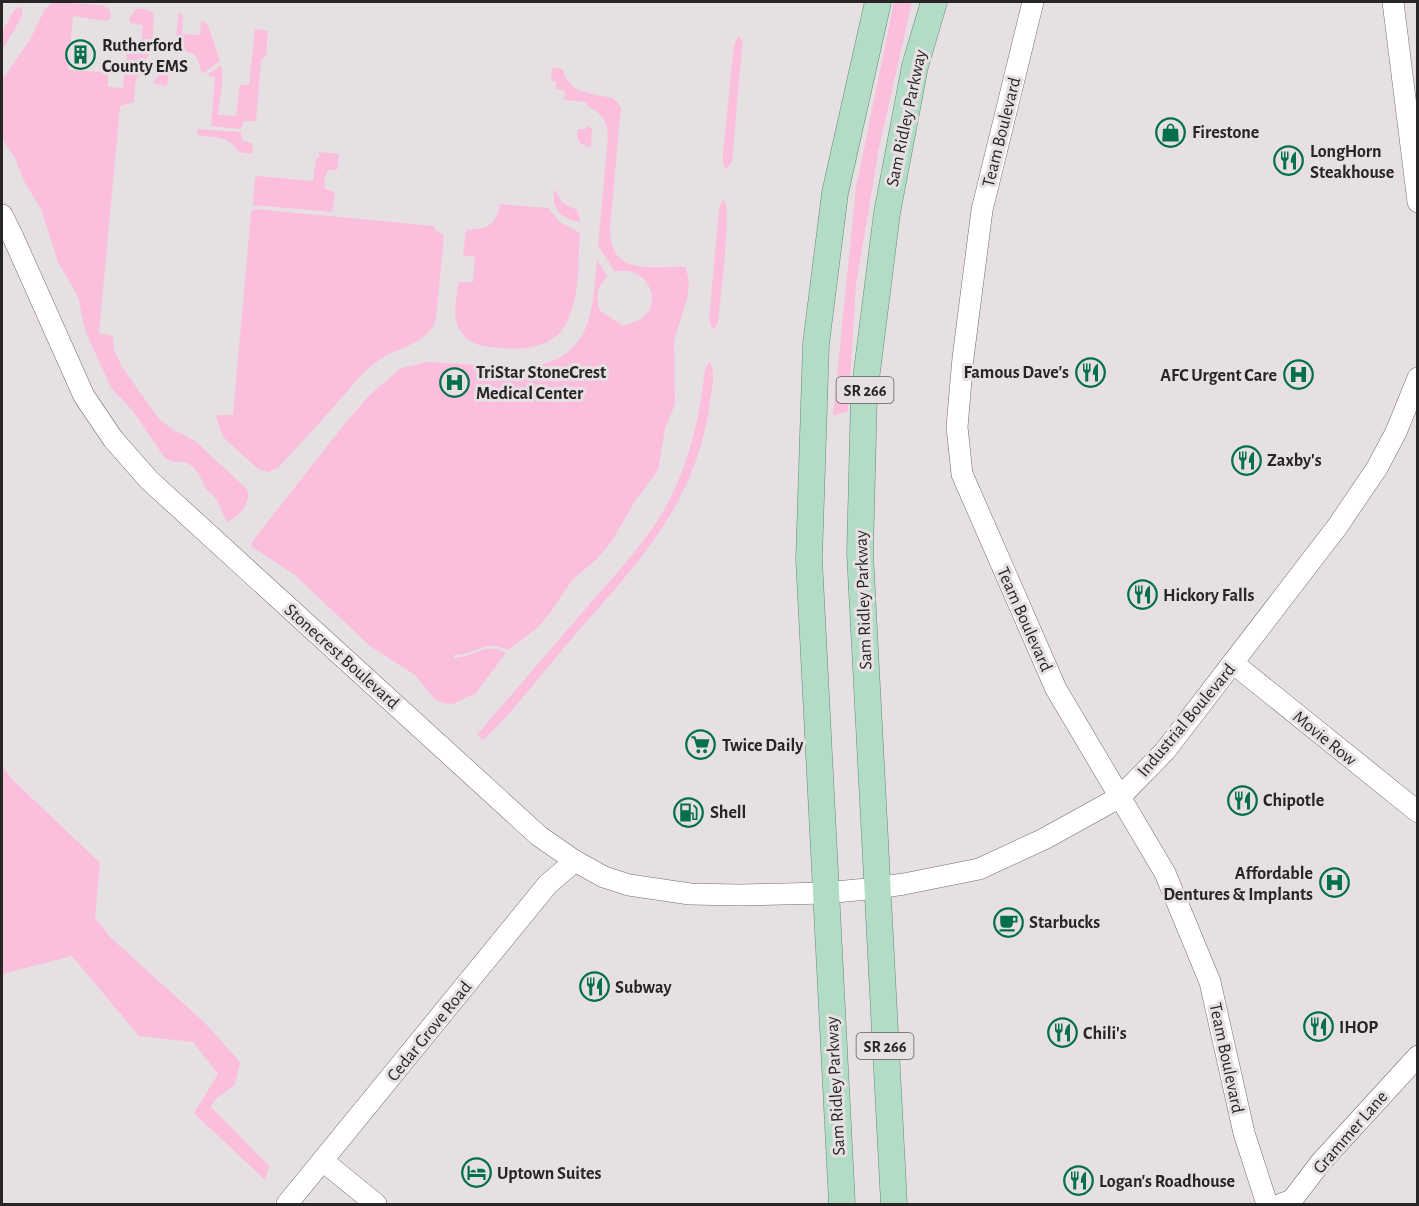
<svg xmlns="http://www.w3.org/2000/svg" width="1419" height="1206" font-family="'Alegreya Sans',sans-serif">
<rect width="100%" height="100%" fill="#e6e0e3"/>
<g fill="#fbbedc">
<path d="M54,2L102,5L110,10L111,18L106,21L73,16L68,70L106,72L108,74V87L123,88L127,54L140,53L143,25L130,23V17L136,9C143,8 150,8 154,15L152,49L142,66L135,83L134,102L120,106L99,333L113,336L114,350L122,367L159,419L172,429L195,441L247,489C252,502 240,516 227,522C223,515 221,507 217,500C214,495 207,491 204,486C201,478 198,471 192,466C183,458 175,466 165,458L133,411L111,388L85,330L78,297L58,262L41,209L24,181L15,158L2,138V80L29,41L45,9Z"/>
<polygon points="894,2 912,2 879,148 856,285 848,412 833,415 856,188"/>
<polygon points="19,7 22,8 22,15 16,27 2,50 2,33 14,10"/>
<path d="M179,12L183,15L182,34L200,35L201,21L208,25L220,61L202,74C195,42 189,60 175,43Z"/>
<path d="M255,29L268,31L266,56L261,60L256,121H244L241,129L211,126L215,77L207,75L221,65C225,81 219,98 218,115L236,116L240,85H249Z"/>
<polygon points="739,36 743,43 742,48 732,161 726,170 723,163 723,153 734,44"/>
<polygon points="170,67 182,67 183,71 180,73 169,72 167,86 155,84 154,81 162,71"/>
<path d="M552,68L563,69C568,95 592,93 613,98L621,107L610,228C610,278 651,265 686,267L689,282L688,295L674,341L675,404L665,429L658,470L633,504L612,541L597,559L572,580L550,613L537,628L508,650C483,638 477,655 454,655V658C476,657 485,641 506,653L476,693L453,704L443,703L435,699L415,675L370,646L295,575L252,547V542L346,422L370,395L401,368L428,362L526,368C592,358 592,315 597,259L607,277C597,287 595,297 600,311L624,326C630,323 637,322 642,318C666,300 643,263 615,272L598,245L608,137C607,120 603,114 587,106V102L564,100L565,91L556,89V82L551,81Z"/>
<polygon points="587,125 592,129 591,146 589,147 581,144 577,137 578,129 586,129"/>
<path d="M197,129L241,132L242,140L253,144L252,154L239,152C229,137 217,137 200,136L198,134Z"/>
<polygon points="319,152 339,154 337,170 328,170 324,180 325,189 335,192 332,212 253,205 255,178 257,176 313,181 316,158 319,158"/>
<path d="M554,189L563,203L577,210L581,222C560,219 552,210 554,189Z"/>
<path d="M722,200L725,201C731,213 720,303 718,322L715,328L712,329L709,319L719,210Z"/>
<path d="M500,204L548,208L560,222L580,233C578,260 580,294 568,320C555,350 519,351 491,347C484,346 475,345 469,340C464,337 460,331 458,326C452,314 457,297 458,284L459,282H473L475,257L463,255L466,230C487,229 496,226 500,204Z"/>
<path d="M256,209L434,226L437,232L444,235L436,318C430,344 399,346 379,360C363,371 350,388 337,403C318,425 298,446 278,468L268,472L258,469L223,437L216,417L217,415H233L251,213L252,210Z"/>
<path d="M710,362C716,373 712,389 710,402C696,507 633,568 567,644C540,676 514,711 483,740L477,735C516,689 555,644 594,599C622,567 652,535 671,497C691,456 700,414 705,369Z"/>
<polygon points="2,766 12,779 100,863 95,918 110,937 205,1023 240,1062 235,1085 215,1099 211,1107 269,1166 265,1180 194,1113 218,1074 193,1042 139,1036 72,956 2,974"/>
</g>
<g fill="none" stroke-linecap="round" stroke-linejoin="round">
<defs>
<g id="minor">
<polyline points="1033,2 982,210 963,358 957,427 962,474 1056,689 1165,873 1210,982 1244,1133 1267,1204"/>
<polyline points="1393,2 1418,202"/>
<polyline points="2,215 13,237 84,396 113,439 149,480 539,836 575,861 604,877 629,885 690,894 739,895 825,893 877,888 904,884 979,869 1044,839 1120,797 1165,751 1337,527 1377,468 1396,432 1418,378"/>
<polyline points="1233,663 1418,812"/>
<polyline points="323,1161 376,1204"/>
<polyline points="287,1204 548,884 575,861"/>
<polyline points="1281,1204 1292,1200 1321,1162 1418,1056"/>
</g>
<g id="major">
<polyline points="842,1204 809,559 816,344 835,193 878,2"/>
<polyline points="894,1204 860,553 864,395 887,213 915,66 934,2"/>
</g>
</defs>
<use href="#minor" stroke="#726d6f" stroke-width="22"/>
<use href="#major" stroke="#608d75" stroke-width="27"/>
<use href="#minor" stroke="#fff" stroke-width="21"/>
<use href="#major" stroke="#b2dcc5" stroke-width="26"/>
</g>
<defs>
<symbol id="building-ring" viewBox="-11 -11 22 22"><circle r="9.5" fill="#e6e0e3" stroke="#037049" stroke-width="1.5"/><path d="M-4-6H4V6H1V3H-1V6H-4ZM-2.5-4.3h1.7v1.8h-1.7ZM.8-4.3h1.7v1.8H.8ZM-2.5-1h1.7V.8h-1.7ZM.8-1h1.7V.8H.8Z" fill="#037049"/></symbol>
<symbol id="shop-ring" viewBox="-11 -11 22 22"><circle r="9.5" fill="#e6e0e3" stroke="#037049" stroke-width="1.5"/><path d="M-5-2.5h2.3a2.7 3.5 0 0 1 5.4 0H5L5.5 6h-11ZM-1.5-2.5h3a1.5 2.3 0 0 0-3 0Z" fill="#037049"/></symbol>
<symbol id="restaurant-ring" viewBox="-11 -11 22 22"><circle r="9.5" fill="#e6e0e3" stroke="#037049" stroke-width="1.5"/><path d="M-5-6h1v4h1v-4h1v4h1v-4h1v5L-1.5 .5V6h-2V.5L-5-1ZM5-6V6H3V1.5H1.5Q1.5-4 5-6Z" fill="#037049"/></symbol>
<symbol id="hospital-ring" viewBox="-11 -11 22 22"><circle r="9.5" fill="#e6e0e3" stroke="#037049" stroke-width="1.5"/><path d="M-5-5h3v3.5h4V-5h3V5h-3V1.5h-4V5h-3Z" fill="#037049"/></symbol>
<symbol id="supermarket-ring" viewBox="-11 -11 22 22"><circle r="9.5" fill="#e6e0e3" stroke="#037049" stroke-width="1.5"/><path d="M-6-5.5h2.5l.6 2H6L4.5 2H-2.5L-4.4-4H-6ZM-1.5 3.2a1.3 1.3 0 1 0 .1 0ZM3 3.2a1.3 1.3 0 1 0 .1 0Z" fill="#037049"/></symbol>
<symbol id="fuel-ring" viewBox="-11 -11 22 22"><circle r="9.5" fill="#e6e0e3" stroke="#037049" stroke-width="1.5"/><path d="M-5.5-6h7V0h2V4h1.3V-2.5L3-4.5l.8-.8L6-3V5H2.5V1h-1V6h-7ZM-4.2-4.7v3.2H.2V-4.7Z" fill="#037049"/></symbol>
<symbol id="cafe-ring" viewBox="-11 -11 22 22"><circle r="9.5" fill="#e6e0e3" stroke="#037049" stroke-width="1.5"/><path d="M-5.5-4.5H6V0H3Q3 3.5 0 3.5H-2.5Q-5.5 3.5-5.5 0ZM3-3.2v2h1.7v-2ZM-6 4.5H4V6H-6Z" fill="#037049"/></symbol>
<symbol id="hotel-ring" viewBox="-11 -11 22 22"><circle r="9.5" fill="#e6e0e3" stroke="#037049" stroke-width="1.5"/><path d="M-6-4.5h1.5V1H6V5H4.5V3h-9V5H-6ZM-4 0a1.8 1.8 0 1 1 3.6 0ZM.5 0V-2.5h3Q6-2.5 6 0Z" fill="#037049"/></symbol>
</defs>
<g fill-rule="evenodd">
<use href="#building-ring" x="64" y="38" width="33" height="33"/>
<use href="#shop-ring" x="1154" y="116" width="33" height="33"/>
<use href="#restaurant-ring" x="1272" y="144" width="33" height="33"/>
<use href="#restaurant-ring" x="1074" y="356" width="33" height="33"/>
<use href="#hospital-ring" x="1282" y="358" width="33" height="33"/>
<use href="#hospital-ring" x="438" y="366" width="33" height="33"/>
<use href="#restaurant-ring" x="1230" y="444" width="33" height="33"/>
<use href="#restaurant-ring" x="1126" y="578" width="33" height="33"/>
<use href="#supermarket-ring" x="684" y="728" width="33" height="33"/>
<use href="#restaurant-ring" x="1226" y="784" width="33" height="33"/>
<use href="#fuel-ring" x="672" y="796" width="33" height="33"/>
<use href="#hospital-ring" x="1318" y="866" width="33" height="33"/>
<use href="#cafe-ring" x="992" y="906" width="33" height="33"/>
<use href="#restaurant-ring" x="578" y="970" width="33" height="33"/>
<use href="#restaurant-ring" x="1302" y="1010" width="33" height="33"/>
<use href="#restaurant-ring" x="1046" y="1016" width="33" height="33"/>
<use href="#hotel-ring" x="460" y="1156" width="33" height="33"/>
<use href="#restaurant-ring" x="1062" y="1164" width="33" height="33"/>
</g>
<g text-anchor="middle" stroke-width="6" stroke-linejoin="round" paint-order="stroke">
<g fill="#e6e0e3" stroke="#615d5f" stroke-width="1.5">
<rect x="836.5" y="377" width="57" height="26" rx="4.5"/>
<rect x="856.5" y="1033" width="57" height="26" rx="4.5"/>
</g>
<g font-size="16" font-weight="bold" fill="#282526">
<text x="865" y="396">SR 266</text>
<text x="885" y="1052">SR 266</text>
</g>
<g font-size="18" font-weight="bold" fill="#282526" stroke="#e6e0e3" text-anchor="start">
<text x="102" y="51">Rutherford<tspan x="102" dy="21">County EMS</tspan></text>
<text x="1192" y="138">Firestone</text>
<text x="1310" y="157">LongHorn<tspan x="1310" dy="21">Steakhouse</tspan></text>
<text x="476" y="378">TriStar StoneCrest<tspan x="476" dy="21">Medical Center</tspan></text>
<text x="1069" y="378" text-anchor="end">Famous Dave's</text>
<text x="1277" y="381" text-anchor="end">AFC Urgent Care</text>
<text x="1267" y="466">Zaxby's</text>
<text x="1163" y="601">Hickory Falls</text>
<text x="722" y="751">Twice Daily</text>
<text x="1263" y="806">Chipotle</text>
<text x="710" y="818">Shell</text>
<text x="1313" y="879" text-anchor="end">Affordable<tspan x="1313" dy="21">Dentures &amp; Implants</tspan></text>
<text x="1029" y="928">Starbucks</text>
<text x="615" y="993">Subway</text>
<text x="1339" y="1033">IHOP</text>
<text x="1083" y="1039">Chili's</text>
<text x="497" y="1179">Uptown Suites</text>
<text x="1099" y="1187">Logan's Roadhouse</text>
</g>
<g font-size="18" fill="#282526" stroke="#e6e0e3">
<text transform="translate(906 118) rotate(-78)" y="6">Sam Ridley Parkway</text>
<text transform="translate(1001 132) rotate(-76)" y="6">Team Boulevard</text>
<text transform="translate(863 600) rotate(-92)" y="6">Sam Ridley Parkway</text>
<text transform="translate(1025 619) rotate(66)" y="6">Team Boulevard</text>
<text transform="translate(342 656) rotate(42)" y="6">Stonecrest Boulevard</text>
<text transform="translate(1186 720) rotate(-50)" y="6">Industrial Boulevard</text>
<text transform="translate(1325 738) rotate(39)" y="6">Movie Row</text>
<text transform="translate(429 1031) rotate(-51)" y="6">Cedar Grove Road</text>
<text transform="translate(1227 1058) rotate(78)" y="6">Team Boulevard</text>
<text transform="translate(835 1086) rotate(-93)" y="6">Sam Ridley Parkway</text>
<text transform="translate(1350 1132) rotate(-49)" y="6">Grammer Lane</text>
</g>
</g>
<rect width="1419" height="1206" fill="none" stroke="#282526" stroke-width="6"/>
</svg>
